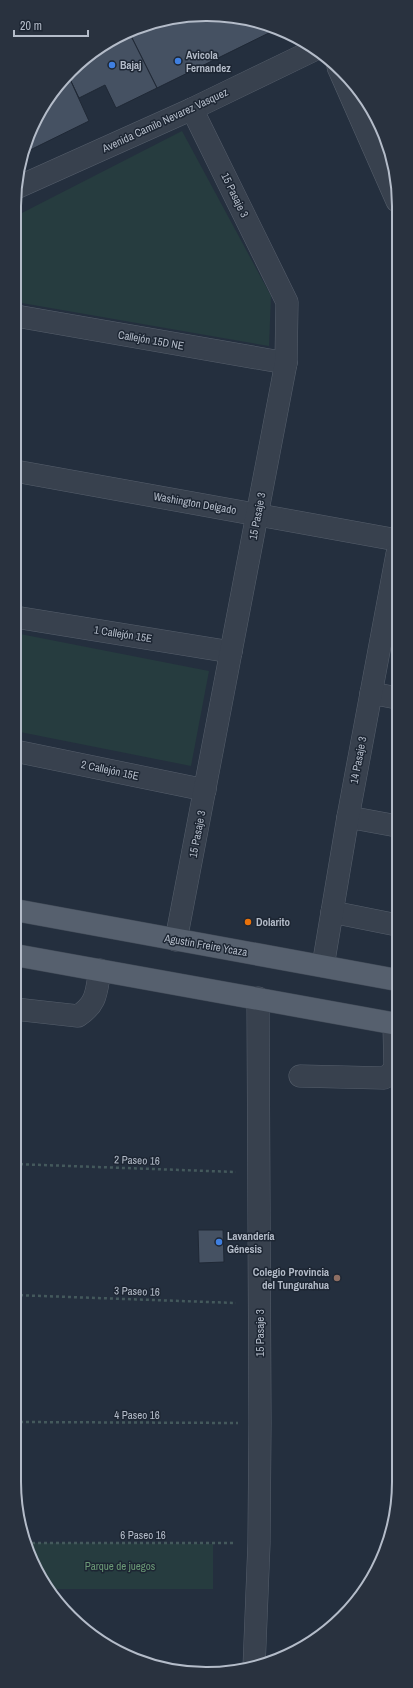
<svg xmlns="http://www.w3.org/2000/svg" width="413" height="1688" font-family="'Archivo Narrow',sans-serif">
<rect width="100%" height="100%" fill="#242f3e"/>
<g fill="#263c3f">
<polygon points="182,131 271,296 269,346 16,302 16,216"/>
<polygon points="15,633 209,671 191,766 15,731"/>
<polygon points="26,1543 213,1544 213,1589 50,1589 29,1555"/>
</g>
<g fill="#455162" stroke="#1f2835">
<polygon points="232,16 277,29 157,88 130,34 157,21"/>
<polygon points="130,34 157,88 116,108 105,85 79,98 69,77 89,54"/>
<polygon points="69,77 89,121 26,152 40,110"/>
<polygon points="198,1230 223,1230 224,1262 199,1263"/>
</g>
<g fill="none" stroke-linecap="round" stroke-linejoin="round">
<defs>
<g id="minor">
<polyline points="338,67 397,201"/>
<polyline points="16,188 192,109 314,50"/>
<polyline points="16,316 286,363"/>
<polyline points="15,471 397,540"/>
<polyline points="15,617 231,652"/>
<polyline points="371,693 397,698"/>
<polyline points="15,751 205,790"/>
<polyline points="348,817 397,826"/>
<polyline points="332,912 397,925"/>
<polyline points="176,940 286,363 287,302 192,109"/>
<polyline points="323,966 348,817 397,554"/>
<path d="M15,1009L78,1016C98,1003 96,991 100,970"/>
<polyline points="300,1076 384,1078 390,1074 395,1068 394,1024"/>
<polyline points="254,1668 259,1543 260,1423 258,998"/>
</g>
<g id="major">
<polyline points="15,910 397,980"/>
<polyline points="15,955 397,1024"/>
</g>
</defs>
<use href="#minor" stroke="#565f6c" stroke-width="23"/>
<use href="#major" stroke="#414a57" stroke-width="23"/>
<g stroke="#44595c" stroke-width="2.5" stroke-dasharray="3 3" stroke-linecap="butt">
<polyline points="14,1164 236,1172"/>
<polyline points="14,1295 236,1303"/>
<polyline points="14,1422 238,1423"/>
<polyline points="26,1543 235,1543"/>
</g>
<use href="#minor" stroke="#38414e" stroke-width="22"/>
<use href="#major" stroke="#56606e" stroke-width="22"/>
</g>
<g fill="#3f7fe0" stroke="#1d2633" stroke-width="1.5">
<circle cx="178" cy="61" r="4"/>
<circle cx="112" cy="65" r="4"/>
<circle cx="219" cy="1242" r="4"/>
</g>
<circle fill="#e8710a" stroke="#1d2633" stroke-width="1.5" cx="248" cy="922" r="4"/>
<circle fill="#8d6e63" stroke="#1d2633" stroke-width="1.5" cx="337" cy="1278" r="4"/>
<g text-anchor="middle" stroke-width="3" stroke-linejoin="round" paint-order="stroke">
<g font-size="11" font-weight="bold" fill="#b4bcc9" stroke="#1d2633" text-anchor="start">
<text x="186" y="59">Avicola<tspan x="186" dy="13">Fernandez</tspan></text>
<text x="120" y="69">Bajaj</text>
<text x="256" y="926">Dolarito</text>
<text x="227" y="1240">Lavandería<tspan x="227" dy="13">Génesis</tspan></text>
<text x="329" y="1276" text-anchor="end">Colegio Provincia<tspan x="329" dy="13">del Tungurahua</tspan></text>
</g>
<g font-size="11" fill="#b4bcc9" stroke="#1d2633">
<text transform="translate(165 120) rotate(-25)" y="4">Avenida Camilo Nevarez Vasquez</text>
<text transform="translate(235 195) rotate(64)" y="4">15 Pasaje 3</text>
<text transform="translate(151 340) rotate(10)" y="4">Callejón 15D NE</text>
<text transform="translate(195 503) rotate(10)" y="4">Washington Delgado</text>
<text transform="translate(257 516) rotate(-79)" y="4">15 Pasaje 3</text>
<text transform="translate(123 634) rotate(9)" y="4">1 Callejón 15E</text>
<text transform="translate(358 760) rotate(-79)" y="4">14 Pasaje 3</text>
<text transform="translate(110 770) rotate(12)" y="4">2 Callejón 15E</text>
<text transform="translate(197 834) rotate(-79)" y="4">15 Pasaje 3</text>
<text transform="translate(206 945) rotate(10)" y="4">Agustín Freire Ycaza</text>
<text transform="translate(137 1160) rotate(2)" y="4">2 Paseo 16</text>
<text transform="translate(137 1291) rotate(2)" y="4">3 Paseo 16</text>
<text transform="translate(260 1333) rotate(-90)" y="4">15 Pasaje 3</text>
<text x="137" y="1419">4 Paseo 16</text>
<text x="143" y="1539">6 Paseo 16</text>
</g>
<g font-size="11" fill="#6b9a76" stroke="#1d2633">
<text x="120" y="1570">Parque de juegos</text>
</g>
</g>
<path d="M0 0H413V1688H0ZM206 21H207A185 185 0 0 1 392 206V1482A185 185 0 0 1 207 1667H206A185 185 0 0 1 21 1482V206A185 185 0 0 1 206 21Z" fill="#29323f" fill-rule="evenodd"/>
<path fill="none" stroke="#b4bcc9" stroke-width="2" d="M206 21H207A185 185 0 0 1 392 206V1482A185 185 0 0 1 207 1667H206A185 185 0 0 1 21 1482V206A185 185 0 0 1 206 21Z"/>
<path d="M14 30v6h74v-6" fill="none" stroke="#b4bcc9" stroke-width="2"/>
<text x="20" y="30" font-size="12" fill="#b4bcc9" stroke="#1d2633" stroke-width="3" paint-order="stroke">20 m</text>
</svg>
